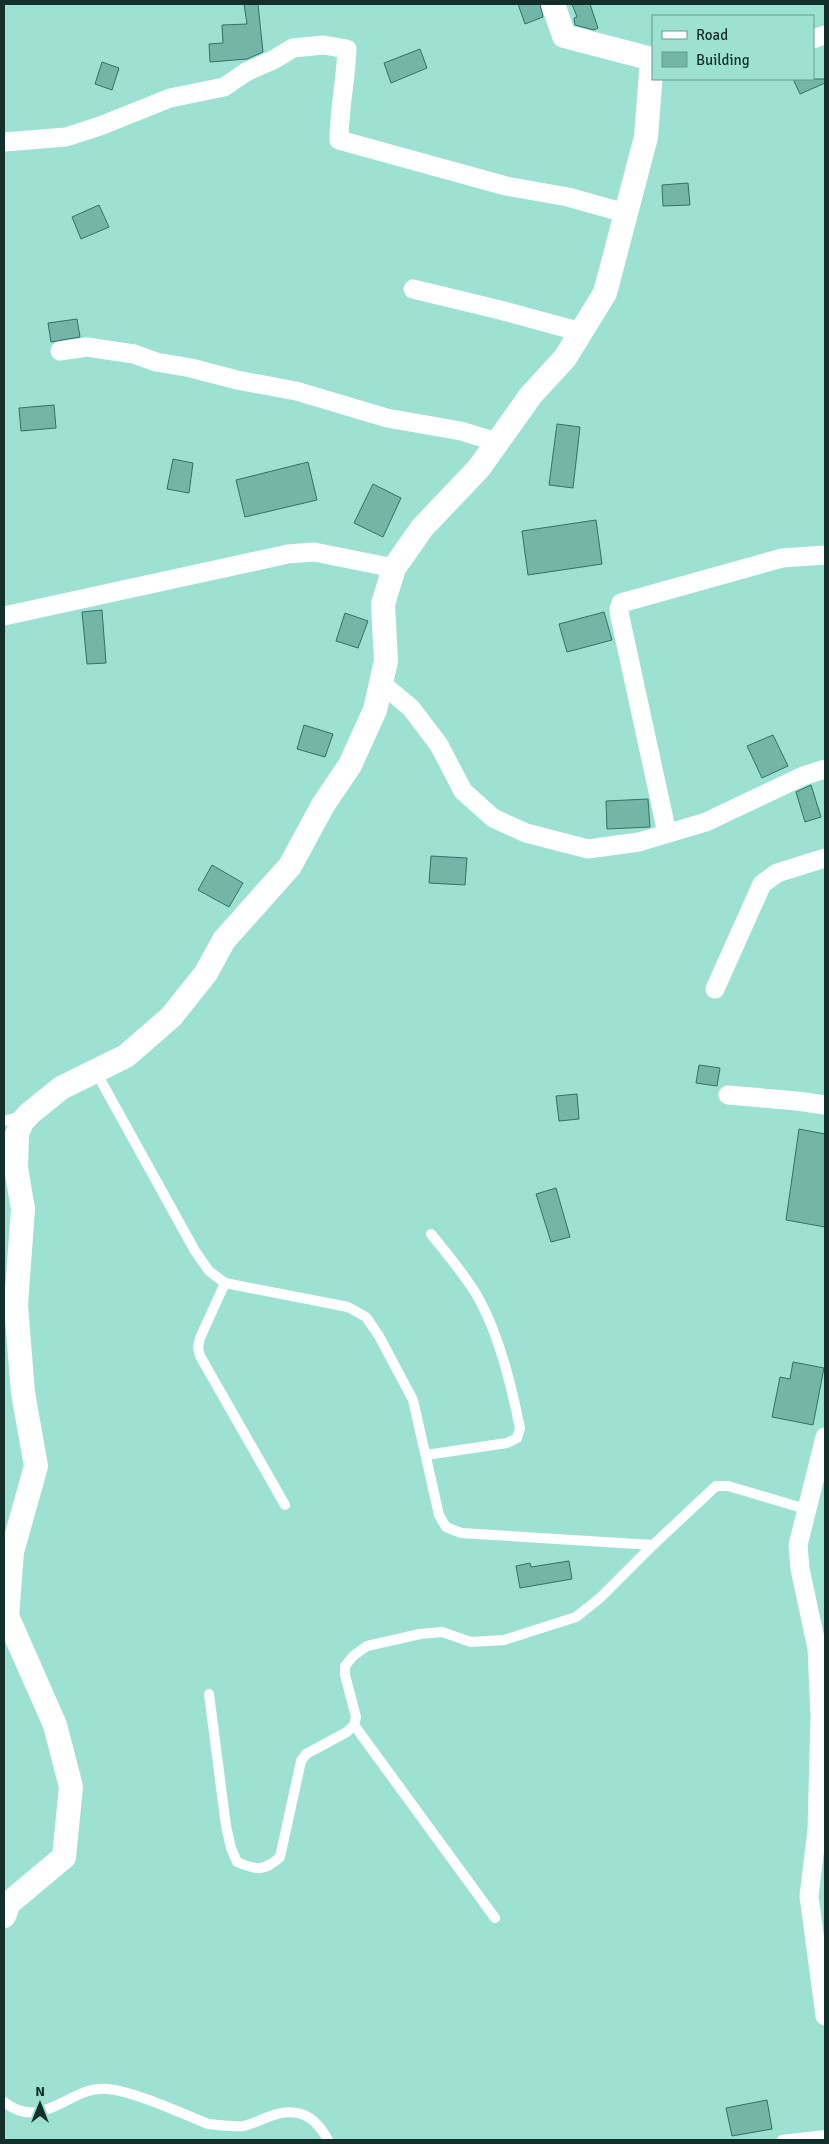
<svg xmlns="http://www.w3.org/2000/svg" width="829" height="2144" font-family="Signika,sans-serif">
<rect width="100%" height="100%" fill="#9de1d3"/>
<g fill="#72b6a8" stroke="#2f7367">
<polygon points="244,4 258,4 263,52 247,59 210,62 209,44 223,43 222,25 247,24"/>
<polygon points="518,4 540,4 543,17 525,24"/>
<polygon points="572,4 590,4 598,28 594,30 575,25 574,18 577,17"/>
<polygon points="420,49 427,68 391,83 384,63"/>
<polygon points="102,62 119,68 112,90 95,84"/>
<polygon points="793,79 825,79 825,83 800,94"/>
<polygon points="688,183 690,205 663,206 662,185"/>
<polygon points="99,205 109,227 81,239 72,217"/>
<polygon points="77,319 80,337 51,342 48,323"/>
<polygon points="54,405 56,428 21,431 19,408"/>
<polygon points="557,424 580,427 573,488 549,485"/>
<polygon points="173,459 193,463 189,493 167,489"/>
<polygon points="308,462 317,500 245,517 236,480"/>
<polygon points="373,484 401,498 383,537 354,523"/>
<polygon points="596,520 602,564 528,575 522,531"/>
<polygon points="102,610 106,663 87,664 82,612"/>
<polygon points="604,612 612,640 567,652 559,624"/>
<polygon points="345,613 368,621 358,648 336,641"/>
<polygon points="304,725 333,734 325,757 297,749"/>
<polygon points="773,735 788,766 762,778 747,746"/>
<polygon points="811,785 821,817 805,822 796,792"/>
<polygon points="648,799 650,827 607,829 606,801"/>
<polygon points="431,856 467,858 465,885 429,883"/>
<polygon points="212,865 243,883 229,907 198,890"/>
<polygon points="699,1065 720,1068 717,1086 696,1083"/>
<polygon points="577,1094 579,1119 559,1121 556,1096"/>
<polygon points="799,1129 825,1134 825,1227 786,1220"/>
<polygon points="556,1188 570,1237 551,1242 536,1194"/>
<polygon points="793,1362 824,1368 813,1425 772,1417 780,1377 790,1379"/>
<polygon points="569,1561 572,1579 520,1588 516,1566 530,1563 531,1567"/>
<polygon points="767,2100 772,2129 732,2136 726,2108"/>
</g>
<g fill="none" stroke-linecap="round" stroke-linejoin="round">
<g stroke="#fff" stroke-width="10">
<polyline points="96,1072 195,1251 209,1271 225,1283 348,1307 366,1317 379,1336 413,1400 439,1515 446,1527 461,1533 653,1545"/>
<polyline points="4,1121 24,1115"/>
<polyline points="225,1283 200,1338 198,1347 200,1356 285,1505"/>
<path d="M426,1455L507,1443L517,1438L520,1428C511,1385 500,1338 479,1299C466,1276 448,1255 431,1234"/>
<path d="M209,1694L226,1826L231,1848L237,1862C256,1870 264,1872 280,1857L301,1761L306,1754L347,1732L354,1725L356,1717L345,1675V1666L353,1656L367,1646L420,1634L442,1632L471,1642L504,1640L576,1617L600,1598L653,1545L716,1486H728L806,1509"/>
<polyline points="354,1725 495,1918"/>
<path d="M4,2102C44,2133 70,2085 107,2089C134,2091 181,2113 208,2124C219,2125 231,2127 243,2126C251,2125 260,2120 268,2117C296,2106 314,2114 328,2140"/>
<polyline points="782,2140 825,2135"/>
</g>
<g stroke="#fff" stroke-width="19">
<polyline points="813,39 825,35"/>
<path d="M4,142L66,137L100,126L170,98L224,87L246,72L273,60L293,48L323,45L347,49C346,80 339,109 339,140L506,186L568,197L625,213"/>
<polyline points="413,289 500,310 581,332"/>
<polyline points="60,351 87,347 134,354 156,362 191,368 237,380 296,391 387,418 461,431 497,442"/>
<polyline points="4,616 288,554 314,552 394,568"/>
<polyline points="381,683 411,708 439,745 463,791 493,818 526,833 588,849 639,842 706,822 803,776 825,769"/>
<polyline points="667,833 620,617 619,609 621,603 782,558 825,555"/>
<polyline points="715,989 762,884 777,873 825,858"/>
<polyline points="728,1095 797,1101 825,1105"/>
<polyline points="825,1437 798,1545 800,1569 817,1648 820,1716 817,1830 809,1896 825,2016"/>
</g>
<polyline stroke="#fff" stroke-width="24" points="4,1916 9,1903 64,1857 71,1787 55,1725 7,1616 12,1552 36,1466 23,1393 16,1305 23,1209 16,1168 17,1134 22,1122 29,1114 61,1088 126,1056 171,1017 206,973 224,940 290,866 323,805 350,765 375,710 386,661 383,604 394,568 422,528 479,468 531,395 565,358 605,293 646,137 652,59 564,36 553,4"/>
</g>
<rect width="829" height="2144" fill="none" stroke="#132f2a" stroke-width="10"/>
<rect x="652" y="15" width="162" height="65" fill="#9de1d3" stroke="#669a8f"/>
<rect x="662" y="31" width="25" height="8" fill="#ffffff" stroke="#669a8f"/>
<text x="696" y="40" font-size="15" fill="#132f2a">Road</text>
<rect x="662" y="52" width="25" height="15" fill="#72b6a8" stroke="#669a8f"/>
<text x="696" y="65" font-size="15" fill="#132f2a">Building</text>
<g transform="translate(40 2104)" stroke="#9de1d3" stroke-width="4" paint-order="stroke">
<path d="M0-4L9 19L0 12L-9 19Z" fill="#132f2a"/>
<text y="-8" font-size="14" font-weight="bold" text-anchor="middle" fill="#132f2a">N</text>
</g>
</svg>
